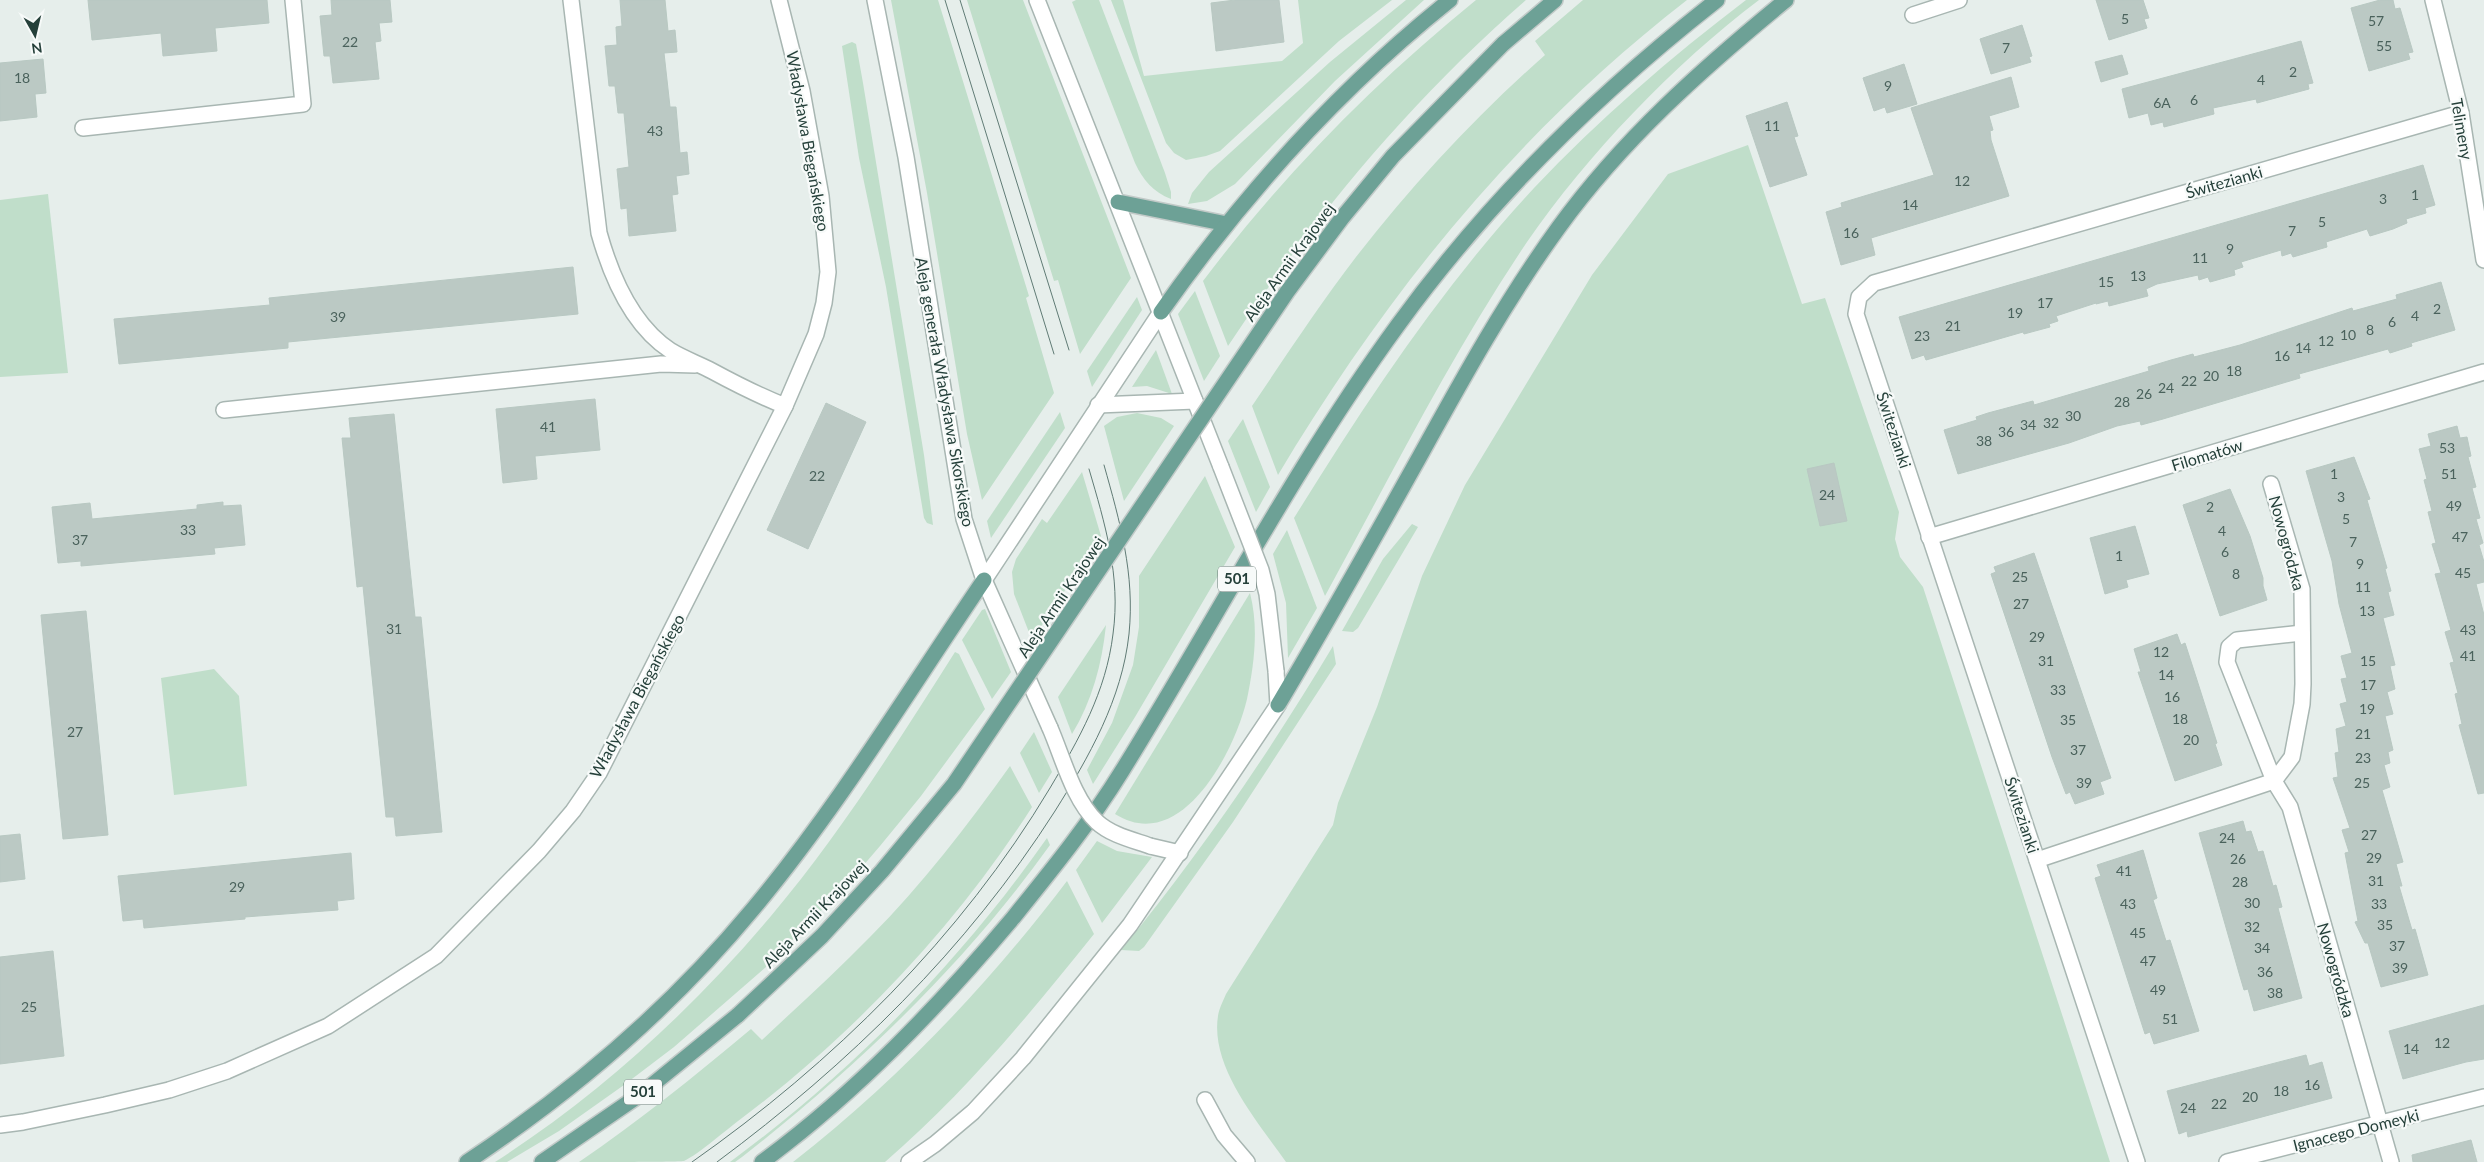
<svg xmlns="http://www.w3.org/2000/svg" width="2484" height="1162" font-family="Lato,sans-serif">
<rect width="100%" height="100%" fill="#e6eeeb"/>
<g fill="#c0deca">
<polygon points="891,0 938,0 1029,296 1026,298 1054,393 982,500 967,434 927,193"/>
<polygon points="967,0 1023,0 1131,278 1080,354 1058,280 1054,281"/>
<path d="M1076,0H1099L1165,173L1171,192V199C1153,192 1143,180 1135,163L1072,2Z"/>
<polygon points="1111,0 1123,0 1144,76 1282,61 1303,43 1298,0 1392,0 1339,41 1220,151 1206,156 1186,160 1174,153 1166,143"/>
<polygon points="1406,0 1424,0 1335,81 1235,184 1207,201 1188,204 1192,193 1209,172 1330,62"/>
<path d="M1476,0H1526C1410,101 1313,218 1228,346L1203,281C1283,175 1374,83 1476,0Z"/>
<path d="M1583,0H1687C1517,132 1388,291 1278,475L1252,406C1286,356 1319,305 1356,257C1413,184 1476,116 1545,55L1535,41Z"/>
<path d="M1746,0H1759C1674,64 1587,155 1527,242C1451,355 1390,477 1325,596L1294,518C1366,402 1441,288 1534,188C1598,120 1671,57 1746,0Z"/>
<polygon points="852,42 856,44 863,83 924,455 933,525 927,523 924,518 886,287 859,158 842,46"/>
<path d="M1748,145L1802,304L1825,298L1899,512L1895,539L1900,557L1923,587L2110,1162H1286C1258,1122 1210,1067 1218,1016C1219,1009 1223,1001 1226,994L1333,825L1338,803L1377,707L1422,576L1465,485L1592,275L1668,174Z"/>
<polygon points="48,194 68,373 0,377 0,200"/>
<polygon points="1195,291 1220,356 1204,381 1178,314"/>
<polygon points="1137,297 1142,310 1092,387 1087,371"/>
<polygon points="1156,350 1172,394 1147,386 1132,387"/>
<polygon points="1060,412 1065,428 991,538 987,521"/>
<polygon points="1137,413 1161,418 1174,426 1124,501 1104,426 1117,417"/>
<polygon points="1243,419 1270,487 1256,512 1228,441"/>
<polygon points="1082,472 1101,536 1032,640 1014,594 1012,572 1016,559 1042,519 1047,523"/>
<polygon points="1205,476 1235,547 1135,717 1093,784 1087,770 1112,723 1133,665 1139,627 1139,576"/>
<polygon points="1412,524 1418,527 1358,628 1353,632 1342,631 1383,559"/>
<polygon points="1287,530 1317,608 1288,658 1286,603 1273,554"/>
<path d="M1250,593C1259,628 1254,665 1247,699C1235,751 1181,856 1115,814Z"/>
<polygon points="985,609 1011,672 992,699 962,640 982,610"/>
<path d="M1106,625C1102,664 1092,701 1072,734L1058,697Z"/>
<path d="M1333,646L1336,664L1233,822L1144,947L1139,951L1121,950C1200,854 1269,753 1333,646Z"/>
<path d="M955,652L959,654L985,709L921,796L880,846L850,881L766,967L674,1047L624,1085L559,1131L517,1156L507,1162H495C599,1095 692,1010 771,916C840,834 898,742 955,652Z"/>
<polygon points="214,669 239,696 247,786 174,795 161,678"/>
<polygon points="1034,732 1052,772 1039,793 1020,753"/>
<path d="M1010,766L1032,807C956,926 854,1034 742,1118C727,1129 699,1154 684,1161C675,1162 595,1162 579,1162C639,1121 695,1076 751,1029L762,1040C798,1006 835,973 870,937C922,885 967,826 1010,766Z"/>
<path d="M1047,838L1050,845C965,964 857,1067 742,1157L735,1162H730C852,1072 960,962 1047,838Z"/>
<polygon points="1097,841 1117,851 1152,857 1102,923 1076,870"/>
<path d="M1067,881L1094,934C1029,1015 964,1094 885,1162H793C896,1082 988,985 1067,881Z"/>
</g>
<g fill="#bbc9c4" stroke="#b8c8c2">
<polygon points="88,0 267,0 269,23 215,28 217,51 163,56 161,33 92,40"/>
<polygon points="331,0 390,0 392,22 379,23 381,41 375,42 379,79 333,83 330,56 324,56 320,16 332,15"/>
<polygon points="620,0 665,0 668,31 675,30 677,52 664,53 670,107 676,107 680,153 687,152 689,174 676,176 678,194 672,195 676,231 629,236 627,208 621,209 617,169 629,167 624,113 618,113 615,86 609,86 605,46 617,45 616,27 622,26"/>
<polygon points="1235,0 1279,0 1284,42 1216,51 1211,3"/>
<polygon points="2096,0 2143,0 2149,18 2144,19 2147,28 2109,40"/>
<polygon points="2380,0 2393,0 2395,9 2400,8 2413,52 2408,53 2410,59 2369,71 2351,8"/>
<polygon points="2022,25 2032,56 2029,57 2031,62 1991,74 1980,39"/>
<polygon points="2301,41 2313,83 2308,84 2309,89 2257,103 2256,99 2213,108 2214,114 2164,127 2163,122 2151,125 2148,113 2129,118 2122,89"/>
<polygon points="2122,55 2128,74 2101,82 2095,62"/>
<polygon points="43,59 46,93 35,94 37,117 0,121 0,63"/>
<polygon points="1904,64 1917,104 1887,113 1885,107 1874,111 1863,78"/>
<polygon points="2011,77 2019,107 1989,116 1993,130 1990,131 1991,140 2009,196 1871,238 1875,255 1841,265 1826,212 1842,207 1841,203 1934,175 1911,108"/>
<polygon points="1787,102 1798,136 1794,137 1807,175 1770,187 1746,116"/>
<polygon points="2423,165 2435,205 2425,208 2426,213 2406,219 2407,223 2393,229 2370,236 2367,229 2326,242 2327,247 2293,257 2291,253 2282,256 2281,250 2241,262 2243,267 2234,270 2235,275 2210,282 2208,277 2199,280 2198,275 2157,284 2146,289 2148,296 2109,306 2108,301 2096,304 2096,303 2056,316 2058,321 2049,324 2050,327 2024,334 2023,332 1926,360 1924,355 1912,359 1899,317"/>
<polygon points="573,267 578,314 288,342 288,348 119,364 114,319 270,305 269,298"/>
<polygon points="2441,282 2455,330 2411,343 2412,346 2390,353 2388,349 2299,374 2300,378 2163,419 2141,425 2140,421 2117,426 2069,443 1958,474 1944,430 1977,420 1976,417 1988,413 2033,401 2034,405 2149,371 2148,367 2171,360 2193,354 2194,357 2240,345 2352,308 2353,311 2397,299 2396,295"/>
<polygon points="595,399 600,450 535,456 537,479 503,483 496,409"/>
<polygon points="826,403 866,422 808,549 767,530"/>
<polygon points="394,414 415,617 421,617 442,832 396,836 394,817 386,817 363,586 357,587 342,438 351,438 349,418"/>
<polygon points="2457,426 2460,438 2467,437 2471,456 2468,457 2476,487 2472,488 2480,518 2476,519 2483,543 2479,545 2484,562 2484,582 2476,584 2484,615 2484,793 2478,794 2459,725 2462,724 2455,694 2458,693 2450,663 2454,662 2445,632 2451,630 2435,574 2441,573 2432,544 2436,543 2428,512 2432,511 2424,480 2427,479 2419,449 2431,446 2428,434"/>
<polygon points="2354,457 2370,499 2367,500 2387,568 2385,569 2391,591 2388,592 2394,615 2383,618 2395,665 2390,666 2395,689 2387,692 2393,714 2385,716 2393,750 2388,752 2390,763 2384,765 2390,787 2382,790 2403,862 2396,864 2402,886 2399,886 2412,930 2415,929 2428,975 2381,987 2368,943 2365,943 2355,922 2358,921 2345,853 2349,852 2342,830 2350,828 2333,778 2338,777 2335,753 2339,752 2336,729 2346,726 2340,704 2347,702 2341,679 2347,678 2341,656 2352,653 2339,604 2332,561 2306,471"/>
<polygon points="1834,463 1847,521 1820,526 1807,469"/>
<polygon points="2230,489 2250,536 2263,578 2263,586 2267,600 2220,616 2183,505"/>
<polygon points="223,502 223,506 241,505 245,545 214,548 215,554 81,566 81,561 58,563 52,507 90,503 92,519 197,509 197,505"/>
<polygon points="2135,526 2149,574 2126,580 2128,587 2105,594 2090,538"/>
<polygon points="2034,553 2111,778 2100,782 2104,794 2075,804 2070,792 2066,794 2052,757 1991,574 1996,572 1994,567"/>
<polygon points="86,611 108,835 63,839 41,615"/>
<polygon points="2177,634 2181,645 2185,643 2196,677 2217,743 2215,744 2222,765 2175,781 2138,672 2141,672 2134,649"/>
<polygon points="2243,821 2246,832 2251,831 2258,852 2263,851 2273,886 2276,885 2282,907 2278,908 2302,998 2254,1011 2248,989 2244,990 2239,973 2199,833"/>
<polygon points="20,834 25,879 0,882 0,836"/>
<polygon points="2143,850 2157,898 2153,900 2166,941 2170,940 2199,1031 2154,1044 2150,1032 2145,1034 2095,878 2101,876 2097,865"/>
<polygon points="351,853 354,899 337,901 338,910 245,917 245,919 144,928 143,919 123,921 118,876"/>
<polygon points="53,951 64,1056 0,1064 0,957"/>
<polygon points="2484,1005 2484,1059 2466,1062 2403,1079 2389,1031"/>
<polygon points="2306,1055 2309,1066 2322,1062 2332,1098 2188,1137 2187,1131 2179,1134 2167,1091"/>
<polygon points="2471,1140 2477,1162 2413,1162 2412,1155"/>
</g>
<g fill="none" stroke-linecap="round" stroke-linejoin="round">
<defs>
<g id="minor">
<path d="M571,0L599,233C611,276 631,325 671,351C684,359 699,364 712,371C736,384 760,396 785,406"/>
<polyline points="875,0 906,157 964,519 984,580 1050,728"/>
<polyline points="1037,0 1221,467"/>
<polyline points="2433,0 2461,113 2484,260"/>
<polyline points="1913,15 1959,0"/>
<polyline points="83,128 303,104 293,0"/>
<polyline points="1098,405 1195,401"/>
<polyline points="224,410 661,364 695,365"/>
<polyline points="1929,537 2484,372"/>
<polyline points="984,580 1161,312"/>
<polyline points="2302,633 2237,640 2229,647 2227,662 2274,781 2290,807 2391,1162"/>
<polyline points="1150,846 1180,853"/>
<polyline points="2037,860 2274,781 2292,757 2302,704 2303,684 2302,589 2271,484"/>
<polyline points="1205,1100 1224,1135 1247,1162"/>
<polyline points="0,1125 23,1122 105,1105 169,1090 227,1071 328,1026 436,956 539,851 573,811 599,773 785,406 816,334 824,303 828,272 821,196 802,91 779,0"/>
<polyline points="909,1162 935,1144 973,1112 1023,1058 1130,925 1278,705 1276,671"/>
<polyline points="2137,1162 1856,314 1859,297 1874,283 2461,113"/>
<polyline points="2227,1162 2484,1097"/>
</g>
<g id="major">
<polyline points="1503,44 1555,0"/>
<polyline points="1118,202 1227,224"/>
<path d="M1161,312C1242,197 1340,88 1450,0"/>
<path d="M1278,705C1327,623 1373,540 1420,456C1463,378 1506,300 1559,227C1622,140 1703,68 1786,0"/>
<path d="M467,1162C574,1091 671,1008 753,909C839,806 909,690 984,580"/>
<polyline points="542,1162 641,1094 738,1015"/>
<path d="M762,1162C856,1093 938,1007 1013,918C1051,871 1090,823 1122,771C1214,623 1295,466 1398,325C1488,201 1597,94 1717,0"/>
</g>
</defs>
<use href="#minor" stroke="#a8b6b2" stroke-width="18"/>
<use href="#major" stroke="#c2cac8" stroke-width="18"/>
<use href="#minor" stroke="#fff" stroke-width="15"/>
<use href="#major" stroke="#6da196" stroke-width="15"/>
<g stroke="#607b75" stroke-width="1">
<polyline points="945,0 1054,354"/>
<polyline points="960,0 1069,350"/>
<path d="M692,1162C833,1063 961,937 1050,788C1079,739 1106,692 1113,634C1121,576 1105,524 1089,469"/>
<path d="M717,1162C849,1064 967,949 1055,811C1089,757 1122,699 1129,634C1135,574 1120,522 1104,465"/>
</g>
<defs>
<g id="minor-bridge">
<polyline points="1221,467 1261,570 1267,594 1276,671"/>
<path d="M1050,728C1063,758 1073,799 1097,822C1111,835 1133,840 1150,846"/>
</g>
<polyline id="major-bridge" points="738,1015 822,936 882,871 954,784 1287,292 1342,218 1393,156 1503,44"/>
</defs>
<use href="#minor-bridge" stroke="#a8b6b2" stroke-width="18" stroke-linecap="butt"/>
<use href="#major-bridge" stroke="#c2cac8" stroke-width="18" stroke-linecap="butt"/>
<use href="#minor-bridge" stroke="#fff" stroke-width="15"/>
<use href="#major-bridge" stroke="#6da196" stroke-width="15"/>
</g>
<g text-anchor="middle" stroke-width="4.5" stroke-linejoin="round" paint-order="stroke">
<g font-size="14" fill="#4a625c">
<text x="2125" y="24">5</text>
<text x="2376" y="26">57</text>
<text x="350" y="47">22</text>
<text x="2384" y="51">55</text>
<text x="2006" y="53">7</text>
<text x="2293" y="77">2</text>
<text x="22" y="83">18</text>
<text x="2261" y="85">4</text>
<text x="1888" y="91">9</text>
<text x="2194" y="105">6</text>
<text x="2162" y="108">6A</text>
<text x="1772" y="131">11</text>
<text x="655" y="136">43</text>
<text x="1962" y="186">12</text>
<text x="2415" y="200">1</text>
<text x="2383" y="204">3</text>
<text x="1910" y="210">14</text>
<text x="2322" y="227">5</text>
<text x="2292" y="236">7</text>
<text x="1851" y="238">16</text>
<text x="2230" y="254">9</text>
<text x="2200" y="263">11</text>
<text x="2138" y="281">13</text>
<text x="2106" y="287">15</text>
<text x="2045" y="308">17</text>
<text x="2437" y="314">2</text>
<text x="2015" y="318">19</text>
<text x="2415" y="321">4</text>
<text x="338" y="322">39</text>
<text x="2392" y="327">6</text>
<text x="1953" y="331">21</text>
<text x="2370" y="335">8</text>
<text x="2348" y="340">10</text>
<text x="1922" y="341">23</text>
<text x="2326" y="346">12</text>
<text x="2303" y="353">14</text>
<text x="2282" y="361">16</text>
<text x="2234" y="376">18</text>
<text x="2211" y="381">20</text>
<text x="2189" y="386">22</text>
<text x="2166" y="393">24</text>
<text x="2144" y="399">26</text>
<text x="2122" y="407">28</text>
<text x="2073" y="421">30</text>
<text x="2051" y="428">32</text>
<text x="2028" y="430">34</text>
<text x="548" y="432">41</text>
<text x="2006" y="437">36</text>
<text x="1984" y="446">38</text>
<text x="2447" y="453">53</text>
<text x="2334" y="479">1</text>
<text x="2449" y="479">51</text>
<text x="817" y="481">22</text>
<text x="1827" y="500">24</text>
<text x="2341" y="502">3</text>
<text x="2454" y="511">49</text>
<text x="2210" y="512">2</text>
<text x="2346" y="524">5</text>
<text x="188" y="535">33</text>
<text x="2222" y="536">4</text>
<text x="2460" y="542">47</text>
<text x="80" y="545">37</text>
<text x="2353" y="547">7</text>
<text x="2225" y="557">6</text>
<text x="2119" y="561">1</text>
<text x="2360" y="569">9</text>
<text x="2463" y="578">45</text>
<text x="2236" y="579">8</text>
<text x="2020" y="582">25</text>
<text x="2363" y="592">11</text>
<text x="2021" y="609">27</text>
<text x="2367" y="616">13</text>
<text x="394" y="634">31</text>
<text x="2468" y="635">43</text>
<text x="2037" y="642">29</text>
<text x="2161" y="657">12</text>
<text x="2468" y="661">41</text>
<text x="2046" y="666">31</text>
<text x="2368" y="666">15</text>
<text x="2166" y="680">14</text>
<text x="2368" y="690">17</text>
<text x="2058" y="695">33</text>
<text x="2172" y="702">16</text>
<text x="2367" y="714">19</text>
<text x="2180" y="724">18</text>
<text x="2068" y="725">35</text>
<text x="75" y="737">27</text>
<text x="2363" y="739">21</text>
<text x="2191" y="745">20</text>
<text x="2078" y="755">37</text>
<text x="2363" y="763">23</text>
<text x="2084" y="788">39</text>
<text x="2362" y="788">25</text>
<text x="2369" y="840">27</text>
<text x="2227" y="843">24</text>
<text x="2374" y="863">29</text>
<text x="2238" y="864">26</text>
<text x="2124" y="876">41</text>
<text x="2376" y="886">31</text>
<text x="2240" y="887">28</text>
<text x="237" y="892">29</text>
<text x="2252" y="908">30</text>
<text x="2128" y="909">43</text>
<text x="2379" y="909">33</text>
<text x="2385" y="930">35</text>
<text x="2252" y="932">32</text>
<text x="2138" y="938">45</text>
<text x="2397" y="951">37</text>
<text x="2262" y="953">34</text>
<text x="2148" y="966">47</text>
<text x="2400" y="973">39</text>
<text x="2265" y="977">36</text>
<text x="2158" y="995">49</text>
<text x="2275" y="998">38</text>
<text x="29" y="1012">25</text>
<text x="2170" y="1024">51</text>
<text x="2442" y="1048">12</text>
<text x="2411" y="1054">14</text>
<text x="2312" y="1090">16</text>
<text x="2281" y="1096">18</text>
<text x="2250" y="1102">20</text>
<text x="2219" y="1109">22</text>
<text x="2188" y="1113">24</text>
</g>
<g fill="#f7faf9" stroke="#647873" stroke-width="1">
<rect x="1218" y="566.5" width="38" height="25" rx="4"/>
<rect x="624" y="1079.5" width="38" height="25" rx="4"/>
</g>
<g font-size="15" font-weight="bold" fill="#25403a">
<text x="1237" y="584">501</text>
<text x="643" y="1097">501</text>
</g>
<g font-size="16" fill="#25403a" stroke="#f7faf9">
<text transform="translate(2462 129) rotate(80)" y="6">Telimeny</text>
<text transform="translate(808 141) rotate(80)" y="6">Władysława Biegańskiego</text>
<text transform="translate(2224 182) rotate(-16)" y="6">Świtezianki</text>
<text transform="translate(1289 262) rotate(-54)" y="6">Aleja Armii Krajowej</text>
<text transform="translate(945 392) rotate(80)" y="6">Aleja generała Władysława Sikorskiego</text>
<text transform="translate(1894 430) rotate(72)" y="6">Świtezianki</text>
<text transform="translate(2207 455) rotate(-17)" y="6">Filomatów</text>
<text transform="translate(2287 543) rotate(75)" y="6">Nowogródzka</text>
<text transform="translate(1061 597) rotate(-56)" y="6">Aleja Armii Krajowej</text>
<text transform="translate(637 696) rotate(-62)" y="6">Władysława Biegańskiego</text>
<text transform="translate(2022 815) rotate(72)" y="6">Świtezianki</text>
<text transform="translate(815 914) rotate(-46)" y="6">Aleja Armii Krajowej</text>
<text transform="translate(2336 970) rotate(74)" y="6">Nowogródzka</text>
<text transform="translate(2356 1130) rotate(-14)" y="6">Ignacego Domeyki</text>
</g>
</g>
<g transform="translate(35 35) rotate(172)" stroke="#f7faf9" stroke-width="4" paint-order="stroke">
<path d="M0-4L9 19L0 12L-9 19Z" fill="#25403a"/>
<text y="-8" font-size="14" font-weight="bold" text-anchor="middle" fill="#25403a">N</text>
</g>
</svg>
